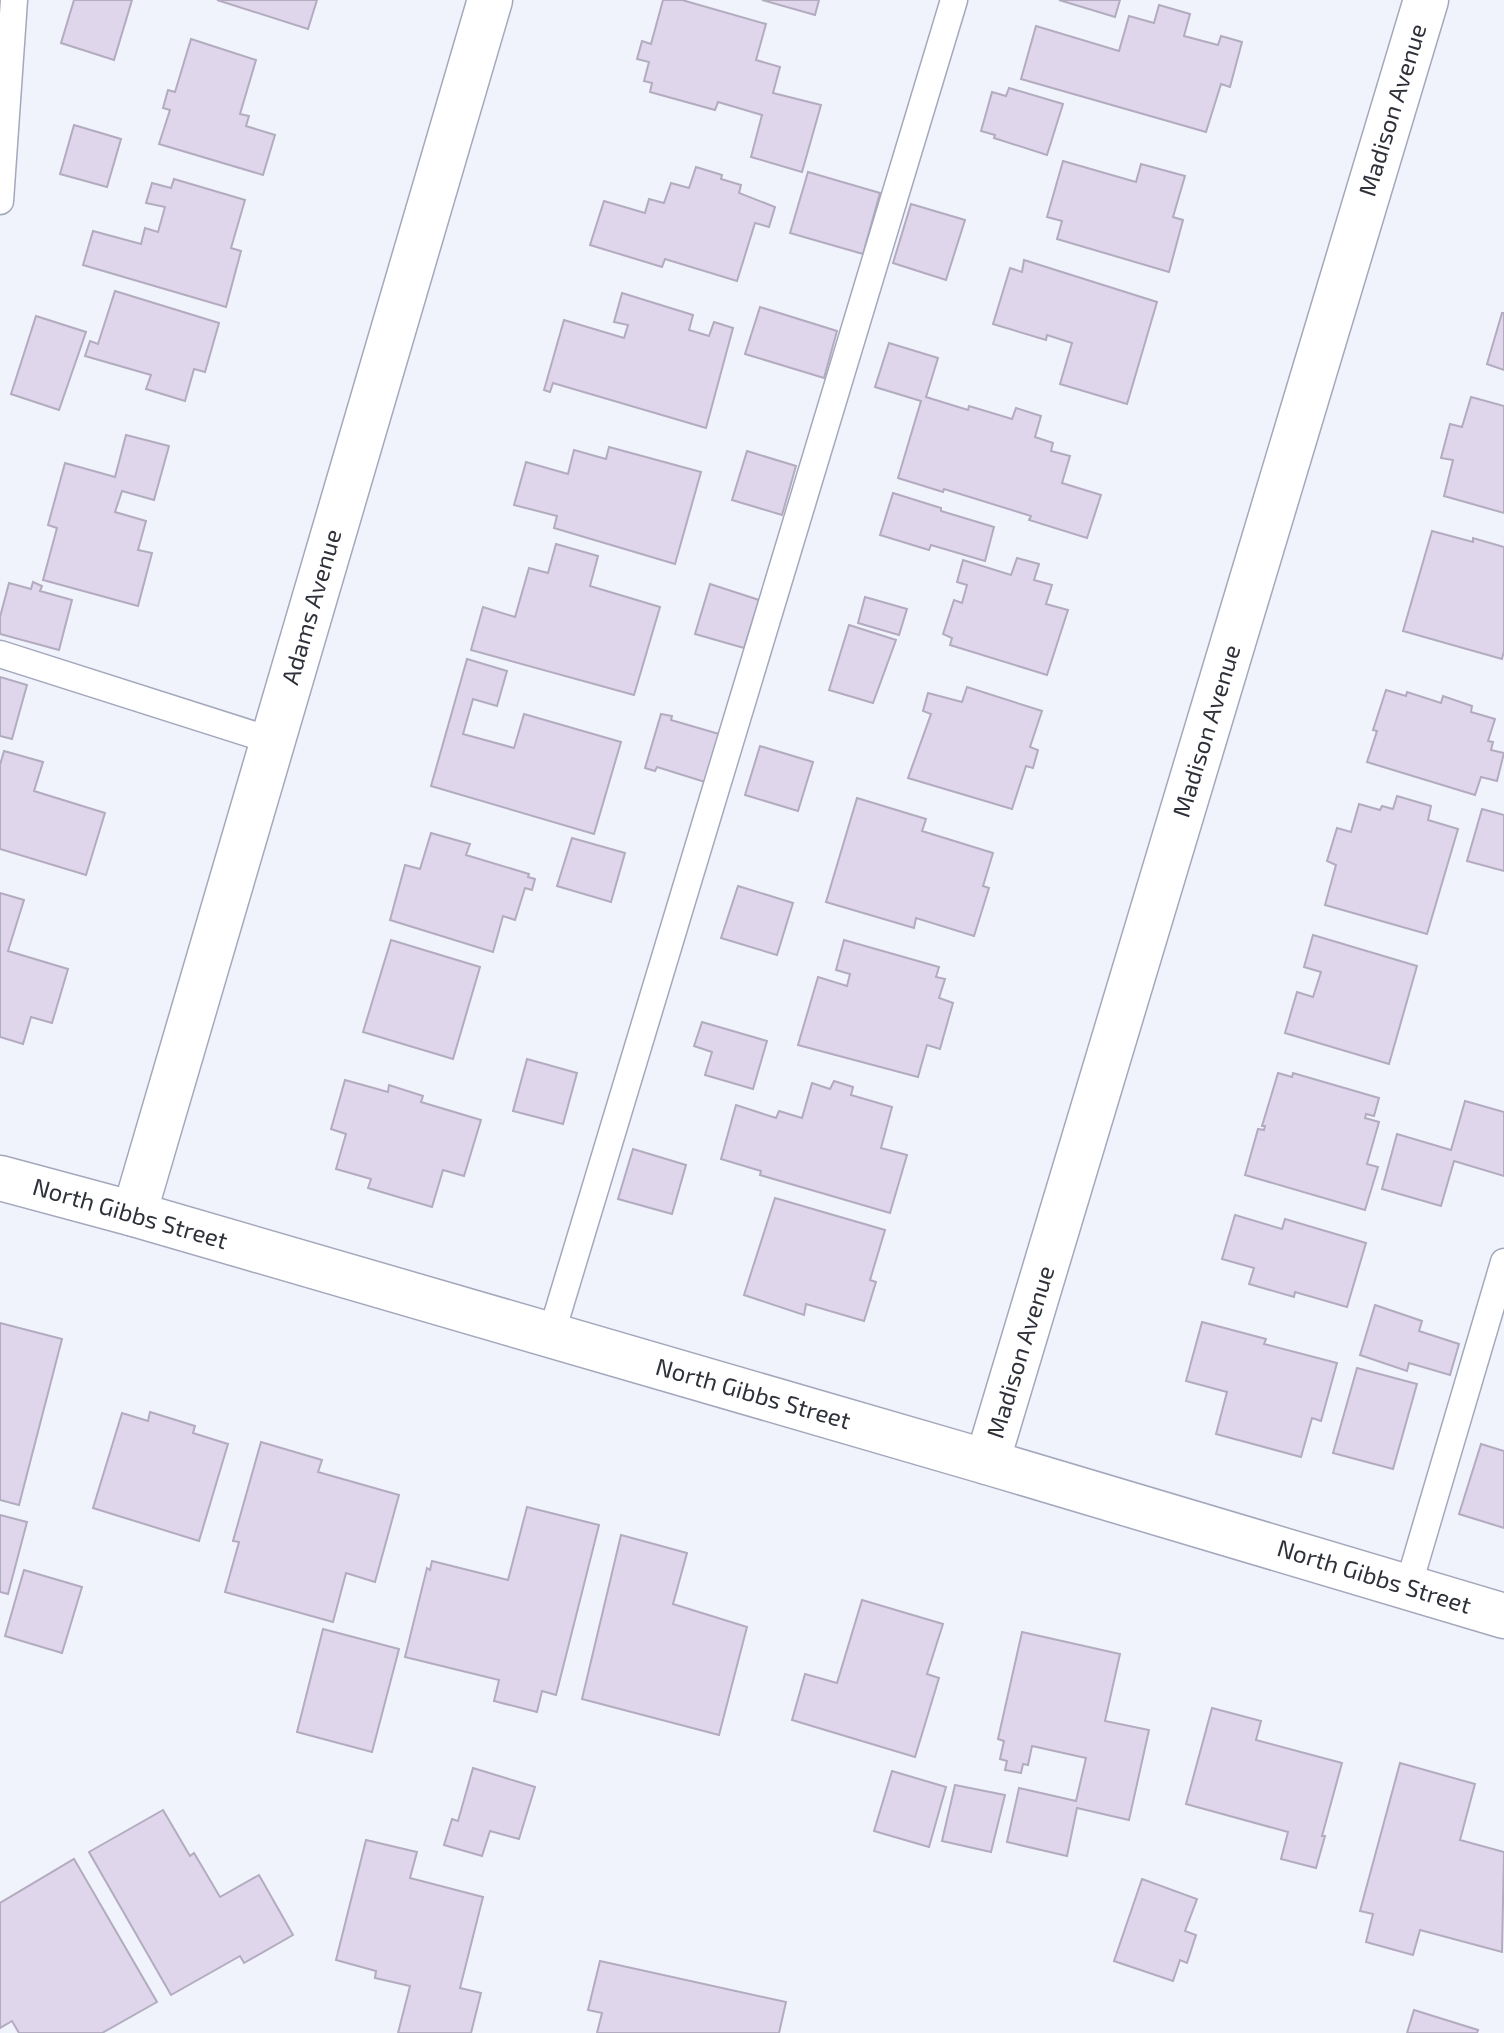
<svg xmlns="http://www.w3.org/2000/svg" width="1504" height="2033" font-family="'Exo 2',sans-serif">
<rect width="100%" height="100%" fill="#f0f3fb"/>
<g fill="#dfd6eb" stroke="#b3abbf" stroke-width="2">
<polygon points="74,0 132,0 114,60 61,43"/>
<polygon points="217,0 317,0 308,29"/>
<polygon points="663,0 682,0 766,24 756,60 780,67 773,93 821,105 802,172 751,157 762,115 718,102 715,110 650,92 652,83 644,81 649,62 637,59 642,41 651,44"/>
<polygon points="762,0 819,0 815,15"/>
<polygon points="1059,0 1120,0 1115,17"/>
<polygon points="1159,5 1190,14 1184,36 1218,45 1221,36 1242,42 1230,87 1221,84 1206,132 1021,79 1036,26 1119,51 1129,16 1154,23"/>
<polygon points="191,39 256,60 240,114 249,116 246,126 275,135 263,175 159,144 170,110 163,108 168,90 175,92"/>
<polygon points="1009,88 1063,104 1047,155 994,138 995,135 981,131 992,92 1006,96"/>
<polygon points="74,125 121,139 107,187 60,174"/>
<polygon points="1063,161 1136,182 1141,164 1185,176 1173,217 1183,220 1169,272 1057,239 1062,221 1047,217"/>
<polygon points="696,167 722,175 721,179 741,185 739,193 775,207 769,227 755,223 737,281 665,259 662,267 590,245 604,201 645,213 649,199 664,203 671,183 689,188"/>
<polygon points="808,172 880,193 863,254 790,233"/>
<polygon points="174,179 245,200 231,248 241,251 226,307 83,265 93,231 141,244 145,228 158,232 165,207 146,203 152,183 171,188"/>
<polygon points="911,204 965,220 946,280 893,263"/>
<polygon points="1024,260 1157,302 1127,404 1060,384 1072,343 1047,335 1046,340 993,324 1010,268 1022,272"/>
<polygon points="115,291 219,323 205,372 194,369 185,401 146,389 151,375 85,356 90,341 98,344"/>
<polygon points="622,293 693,315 689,330 709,336 714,322 733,328 706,428 553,383 550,392 544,390 564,320 624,338 628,325 614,322"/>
<polygon points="760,307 837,331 824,378 745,354"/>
<polygon points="1502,313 1504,313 1504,370 1487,364"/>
<polygon points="36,316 86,332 59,410 11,394"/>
<polygon points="889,343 938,358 926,397 968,410 969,406 1012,419 1016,408 1041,416 1035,437 1053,443 1051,451 1070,456 1062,483 1101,495 1087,538 1029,520 1031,516 944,489 943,492 898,478 921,401 875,387"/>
<polygon points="1471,397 1504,406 1504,513 1444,496 1453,460 1441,458 1450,424 1462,427"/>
<polygon points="126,435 169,446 154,500 122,491 115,512 146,521 138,550 152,553 138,606 43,580 57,528 48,525 65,463 115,477"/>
<polygon points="609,447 701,472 675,564 554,528 557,516 514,505 526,462 568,474 574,450 606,459"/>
<polygon points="747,451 796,466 782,515 732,500"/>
<polygon points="893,493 941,508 941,511 994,527 985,561 931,545 929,550 880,535"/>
<polygon points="1432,531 1473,542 1473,538 1504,547 1504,651 1502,659 1403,631"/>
<polygon points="556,544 598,556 590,586 660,607 634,695 471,650 483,607 515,617 529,568 548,573"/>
<polygon points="1017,558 1039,564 1034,580 1052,585 1046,604 1068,610 1047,675 950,645 952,638 943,634 954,600 962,603 967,585 957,582 963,560 1011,575"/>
<polygon points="33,582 42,586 40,591 72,600 59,650 0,634 0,617 9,583 31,589"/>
<polygon points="710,584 759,600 744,648 695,634"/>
<polygon points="865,597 907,609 899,635 858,623"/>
<polygon points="849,625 896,640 873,703 829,690"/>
<polygon points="467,659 507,671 497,706 473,699 463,734 514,748 524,714 621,742 594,834 431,786"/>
<polygon points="0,677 27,685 12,739 0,736"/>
<polygon points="967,687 1042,711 1030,747 1038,750 1033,768 1026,766 1012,809 908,778 931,714 923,711 928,693 962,702"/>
<polygon points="1386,690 1406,696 1407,692 1441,703 1443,696 1472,706 1471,712 1495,719 1488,741 1493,742 1491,750 1504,753 1497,781 1481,777 1475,795 1367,762 1377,731 1373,730"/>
<polygon points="661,714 672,716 671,720 719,734 705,782 657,767 655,771 645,768"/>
<polygon points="760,746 813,762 798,811 745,795"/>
<polygon points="4,751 43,762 34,791 105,813 86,875 0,849 0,765"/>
<polygon points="1397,796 1431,806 1428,820 1458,829 1427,934 1325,905 1336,865 1327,861 1337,828 1351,832 1359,804 1380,810 1382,806 1393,809"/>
<polygon points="857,798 926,819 922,831 993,853 983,886 989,888 974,936 916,918 914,928 826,902"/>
<polygon points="1482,809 1504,815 1504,871 1467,861"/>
<polygon points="431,833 470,844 466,855 529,874 528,877 535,879 532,890 525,888 515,920 503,916 493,952 390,920 405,865 420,869"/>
<polygon points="572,838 625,853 611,902 557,886"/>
<polygon points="738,886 793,903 777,955 721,938"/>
<polygon points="0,893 24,900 8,951 68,969 52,1023 31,1017 23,1044 0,1037"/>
<polygon points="1313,935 1417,966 1389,1064 1285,1033 1297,992 1313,997 1321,972 1304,967"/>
<polygon points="391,940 480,967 453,1059 363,1032"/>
<polygon points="844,940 939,967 936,977 945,979 939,998 953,1003 940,1049 927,1045 918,1077 798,1045 818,977 847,986 850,974 836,970"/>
<polygon points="702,1022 767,1041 753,1089 705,1075 712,1052 694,1046"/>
<polygon points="527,1059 577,1073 563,1124 513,1111"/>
<polygon points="1278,1073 1292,1077 1293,1073 1379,1098 1374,1116 1366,1114 1365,1118 1379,1122 1367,1164 1378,1167 1365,1210 1245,1175 1258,1129 1264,1130 1265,1126 1262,1126"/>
<polygon points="345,1080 388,1092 389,1085 423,1096 421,1102 481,1120 464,1176 443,1170 432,1207 368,1188 371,1179 336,1169 346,1134 331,1129"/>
<polygon points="834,1081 853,1087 851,1095 892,1107 881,1148 907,1155 890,1213 760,1175 761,1171 721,1159 736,1105 776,1118 779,1111 802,1118 812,1083 830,1089"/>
<polygon points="1465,1101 1504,1112 1504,1176 1454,1161 1441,1206 1382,1189 1397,1134 1451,1150"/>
<polygon points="633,1149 686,1165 672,1214 618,1199"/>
<polygon points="775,1198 885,1230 870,1280 876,1282 864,1321 806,1304 804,1315 744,1295"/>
<polygon points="1235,1215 1282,1229 1285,1219 1366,1243 1347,1307 1295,1292 1294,1297 1249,1284 1254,1268 1222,1259"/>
<polygon points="1375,1305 1422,1321 1419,1331 1459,1344 1450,1375 1409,1363 1407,1371 1360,1355"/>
<polygon points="1202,1322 1266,1339 1264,1344 1337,1363 1321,1421 1312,1418 1301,1457 1216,1434 1227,1392 1186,1381"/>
<polygon points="0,1323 62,1339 19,1505 0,1500"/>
<polygon points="1357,1368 1417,1384 1393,1469 1333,1453"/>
<polygon points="150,1412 195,1426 193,1433 228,1444 199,1541 93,1508 122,1413 148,1421"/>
<polygon points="261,1442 322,1460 318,1472 399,1495 375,1582 346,1573 333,1622 225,1592 239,1542 233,1541"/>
<polygon points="1481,1444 1504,1451 1504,1528 1459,1514"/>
<polygon points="527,1507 599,1525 556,1695 542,1691 537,1712 494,1701 499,1680 405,1657 427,1568 430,1570 432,1561 508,1580"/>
<polygon points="0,1515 27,1522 8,1594 0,1592"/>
<polygon points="621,1535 687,1553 673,1604 747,1627 719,1735 582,1699"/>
<polygon points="24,1570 82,1587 62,1653 5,1636"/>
<polygon points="862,1600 943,1624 927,1674 939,1678 915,1757 792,1720 805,1674 837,1683"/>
<polygon points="323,1629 399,1649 372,1752 297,1732"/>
<polygon points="1022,1632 1120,1654 1105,1721 1149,1730 1129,1820 1077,1808 1067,1856 1007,1842 1019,1788 1076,1801 1086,1758 1032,1746 1028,1765 1023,1764 1021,1773 1005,1770 1007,1761 1000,1759 1004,1741 998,1739"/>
<polygon points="1212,1708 1261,1721 1256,1740 1342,1763 1322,1836 1325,1836 1316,1868 1281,1859 1288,1832 1186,1804"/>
<polygon points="1400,1763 1475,1784 1460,1840 1504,1852 1502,1952 1420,1930 1413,1955 1366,1942 1373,1914 1360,1911"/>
<polygon points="473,1768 535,1787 519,1839 490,1831 482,1856 444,1845 452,1819 458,1821"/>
<polygon points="892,1771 946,1787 929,1847 874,1831"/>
<polygon points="955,1785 1005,1795 991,1852 942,1841"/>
<polygon points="163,1810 190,1856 194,1853 220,1897 259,1875 293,1935 244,1963 240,1956 171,1995 89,1852"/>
<polygon points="366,1840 417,1852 410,1878 483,1897 460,1988 481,1993 471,2033 398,2033 410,1986 375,1978 376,1971 336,1960"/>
<polygon points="74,1859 157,2002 102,2033 19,2033 12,2021 0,2028 0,1903"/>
<polygon points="1142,1879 1197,1899 1185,1931 1196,1935 1187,1963 1180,1960 1173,1981 1114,1961"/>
<polygon points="600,1961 786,2002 779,2033 597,2033 602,2013 588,2010"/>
<polygon points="1414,2010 1478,2030 1477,2033 1407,2033"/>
</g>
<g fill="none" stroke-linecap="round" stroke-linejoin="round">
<defs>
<g id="lane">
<polyline points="0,201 14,0"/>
<polyline points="0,654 273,741"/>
<polyline points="551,1335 954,0"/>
<polyline points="1408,1587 1504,1262"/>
</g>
<g id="street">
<polyline points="0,1178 134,1214 987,1462 1504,1616"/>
<polyline points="134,1214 490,0"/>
<polyline points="987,1462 1426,0"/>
</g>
</defs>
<use href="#lane" stroke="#a3a8bd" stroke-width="29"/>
<use href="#street" stroke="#a3a8bd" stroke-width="47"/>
<use href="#lane" stroke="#fff" stroke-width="26"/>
<use href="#street" stroke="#fff" stroke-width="44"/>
</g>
<g text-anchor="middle" stroke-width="6" stroke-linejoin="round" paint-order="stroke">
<g font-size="24" fill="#2f313a" stroke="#fff">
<text transform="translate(1393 110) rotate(-73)" y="8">Madison Avenue</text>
<text transform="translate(312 607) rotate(-74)" y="8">Adams Avenue</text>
<text transform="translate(1207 731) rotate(-73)" y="8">Madison Avenue</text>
<text transform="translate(130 1214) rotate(16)" y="8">North Gibbs Street</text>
<text transform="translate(1021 1352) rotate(-73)" y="8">Madison Avenue</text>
<text transform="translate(753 1394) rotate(16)" y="8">North Gibbs Street</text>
<text transform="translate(1374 1577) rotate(17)" y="8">North Gibbs Street</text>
</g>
</g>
</svg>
